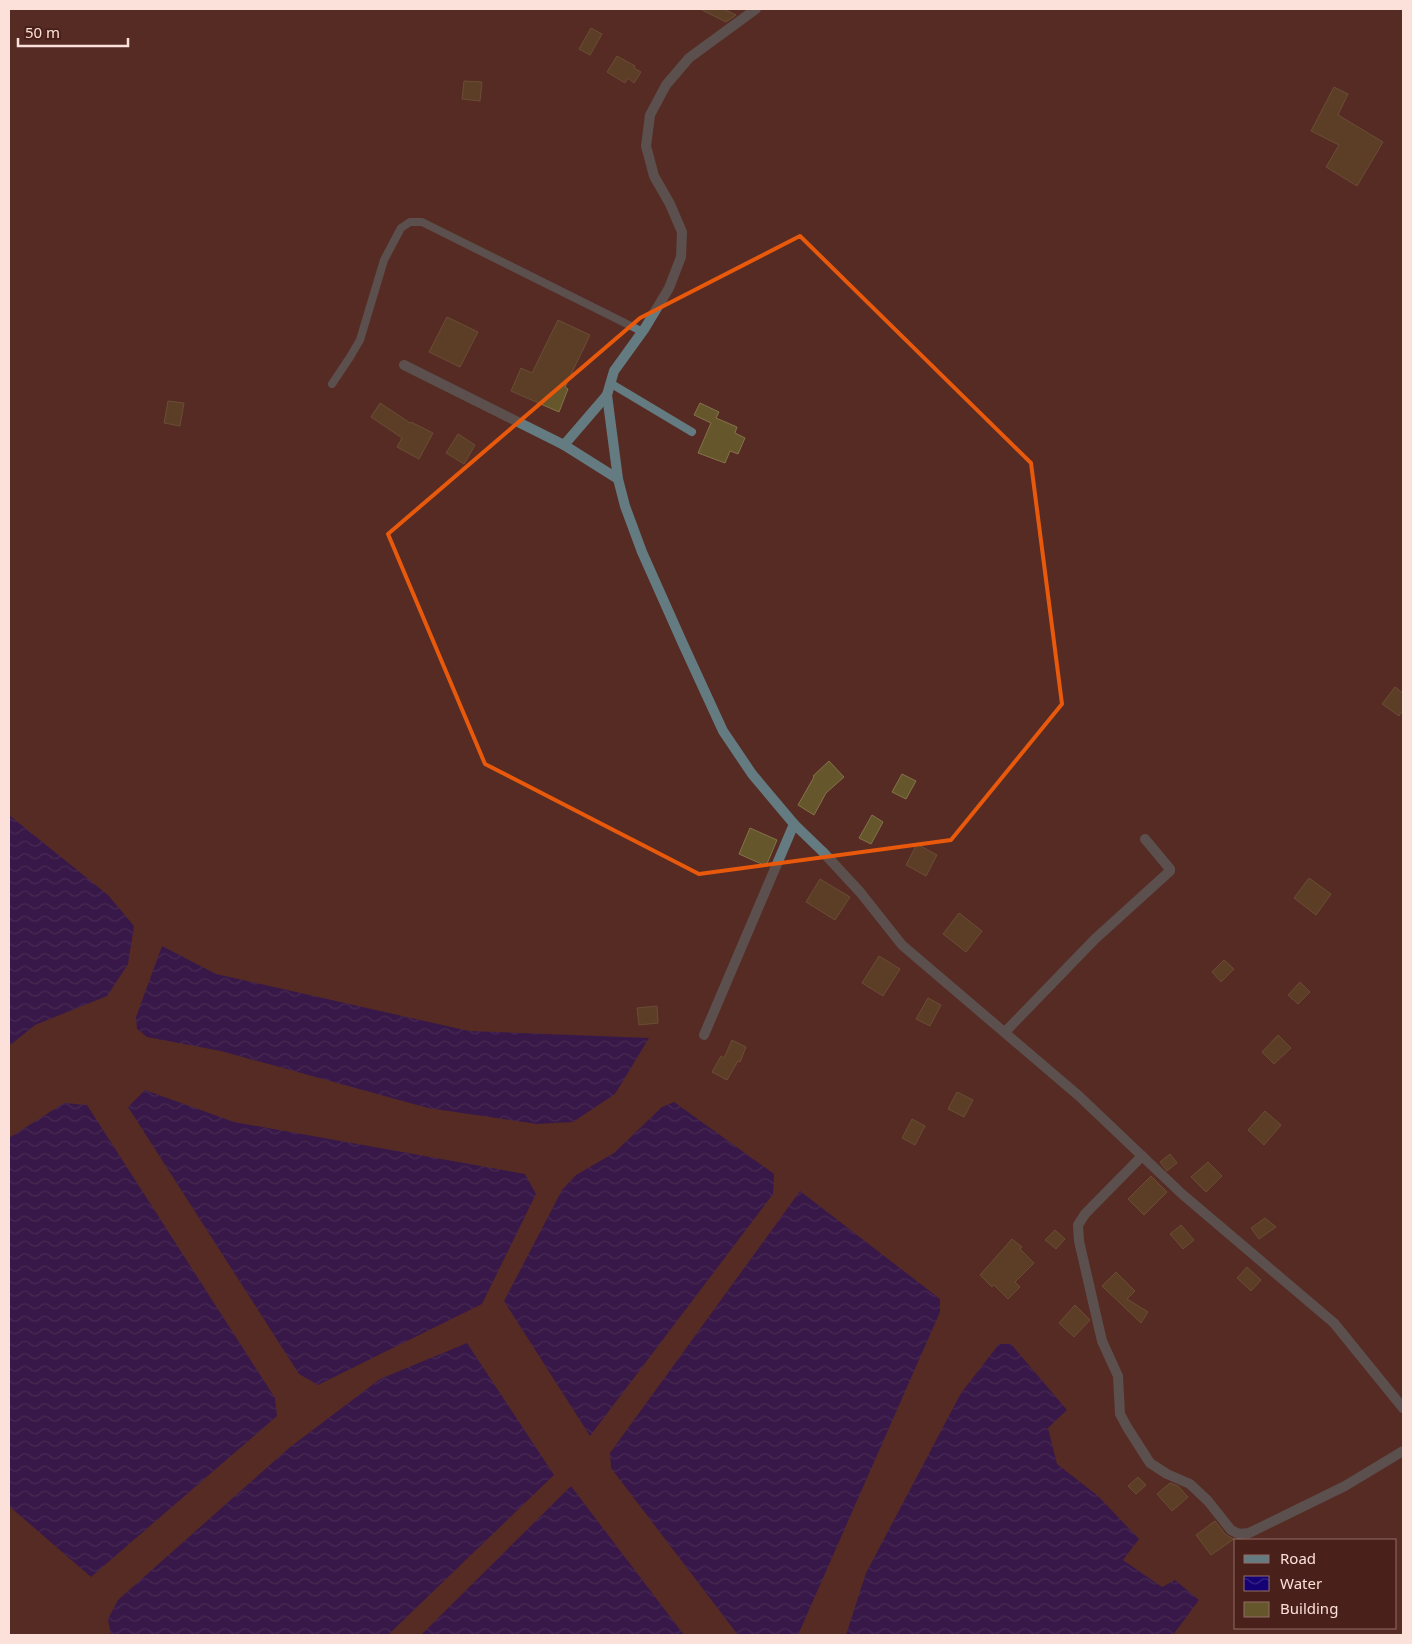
<svg xmlns="http://www.w3.org/2000/svg" width="1412" height="1644" font-family="'Noto Sans',sans-serif">
<defs>
<pattern id="water-waves" width="16" height="10" patternUnits="userSpaceOnUse" patternTransform="scale(1.25)"><rect width="16" height="10" fill="#140275"/><path d="M0 5q4-4 8 0t8 0" fill="none" stroke="#372788"/></pattern>
</defs>
<rect width="100%" height="100%" fill="#552b24"/>
<g fill="url(#water-waves)">
<polygon points="9,815 108,895 134,926 128,964 107,996 35,1025 9,1046"/>
<polygon points="162,946 216,974 469,1031 649,1038 615,1094 573,1122 537,1124 428,1108 221,1051 147,1037 137,1029 136,1017"/>
<polygon points="145,1090 234,1122 525,1174 536,1194 482,1304 318,1385 299,1374 128,1107"/>
<polygon points="674,1102 774,1174 773,1194 590,1436 504,1301 562,1190 576,1175 614,1153 662,1107"/>
<polygon points="64,1103 87,1105 275,1398 277,1416 91,1577 9,1506 9,1138"/>
<polygon points="800,1191 940,1299 940,1312 798,1635 738,1635 611,1468 610,1453"/>
<polygon points="467,1343 554,1475 388,1635 111,1635 108,1619 118,1600 289,1448 380,1379"/>
<polygon points="999,1344 1011,1344 1067,1410 1048,1428 1057,1464 1098,1496 1139,1539 1123,1560 1162,1587 1175,1580 1199,1600 1173,1635 846,1635 866,1573 961,1393"/>
<polygon points="571,1486 684,1635 421,1635"/>
</g>
<g fill="#65562b" stroke="#837449">
<polygon points="700,9 724,9 736,15 726,22"/>
<polygon points="591,28 602,34 590,55 579,49"/>
<polygon points="617,56 635,66 634,68 641,72 634,83 628,78 625,83 607,72"/>
<polygon points="464,81 482,82 480,101 462,99"/>
<polygon points="1334,87 1348,94 1338,115 1383,142 1357,186 1326,167 1339,145 1311,131"/>
<polygon points="447,317 478,332 460,367 429,352"/>
<polygon points="558,320 590,335 565,387 568,389 559,412 511,391 521,368 532,373"/>
<polygon points="168,401 184,403 180,426 164,423"/>
<polygon points="380,403 410,423 411,422 433,433 419,459 397,447 402,438 371,417"/>
<polygon points="700,403 719,412 716,418 737,427 735,433 745,438 738,454 730,451 725,463 698,453 711,423 694,415"/>
<polygon points="458,434 475,445 464,464 446,453"/>
<polygon points="1395,687 1403,693 1403,710 1399,716 1382,704"/>
<polygon points="829,761 844,777 826,793 814,815 798,805 814,777 813,776"/>
<polygon points="902,774 916,781 906,799 892,792"/>
<polygon points="872,815 883,822 871,844 859,838"/>
<polygon points="750,828 777,840 766,866 739,854"/>
<polygon points="917,844 937,855 926,876 906,865"/>
<polygon points="1309,878 1331,894 1316,915 1294,898"/>
<polygon points="820,879 850,897 835,920 806,902"/>
<polygon points="959,913 982,931 966,952 943,934"/>
<polygon points="879,956 900,969 883,996 862,983"/>
<polygon points="1224,960 1234,969 1221,982 1212,972"/>
<polygon points="1300,982 1310,992 1298,1004 1288,995"/>
<polygon points="928,998 941,1005 930,1026 916,1019"/>
<polygon points="657,1006 658,1023 639,1025 637,1008"/>
<polygon points="1278,1035 1291,1048 1274,1064 1262,1052"/>
<polygon points="732,1040 746,1047 740,1062 738,1061 727,1080 712,1072 721,1056 724,1058"/>
<polygon points="957,1092 973,1100 964,1117 948,1109"/>
<polygon points="1265,1111 1281,1125 1264,1145 1248,1130"/>
<polygon points="912,1119 925,1126 915,1145 902,1138"/>
<polygon points="1170,1154 1177,1163 1167,1171 1160,1162"/>
<polygon points="1208,1162 1222,1176 1206,1192 1191,1177"/>
<polygon points="1151,1176 1167,1192 1144,1215 1128,1199"/>
<polygon points="1265,1218 1276,1227 1259,1239 1251,1228"/>
<polygon points="1181,1225 1194,1240 1183,1249 1170,1234"/>
<polygon points="1055,1230 1065,1239 1056,1249 1045,1240"/>
<polygon points="1012,1239 1022,1247 1020,1249 1034,1263 1015,1282 1020,1287 1008,1299 994,1285 992,1287 980,1275"/>
<polygon points="1247,1267 1261,1280 1251,1291 1237,1278"/>
<polygon points="1116,1272 1135,1291 1127,1299 1148,1312 1141,1323 1102,1286"/>
<polygon points="1075,1305 1090,1320 1074,1337 1059,1323"/>
<polygon points="1138,1477 1146,1485 1136,1494 1128,1486"/>
<polygon points="1170,1483 1178,1486 1188,1497 1172,1511 1157,1494"/>
<polygon points="1215,1521 1226,1535 1234,1539 1211,1555 1196,1535"/>
</g>
<g fill="none" stroke-linecap="round" stroke-linejoin="round">
<g stroke="#647c81" stroke-width="8">
<polyline points="610,383 692,432"/>
<polyline points="332,384 350,357 360,340 384,260 401,228 410,222 422,222 643,332"/>
</g>
<g stroke="#647c81" stroke-width="10">
<polyline points="756,9 689,58 666,85 650,115 646,146 654,176 670,204 682,232 681,257 669,288 645,328 614,371 607,395 618,479 625,506 642,552 683,644 723,731 752,774 794,824 822,851 860,892 902,945 1079,1096 1182,1194 1334,1323 1403,1408"/>
<polyline points="404,365 564,445 618,479"/>
<polyline points="564,445 607,395"/>
<polyline points="1005,1032 1095,939 1170,871 1170,869 1145,839"/>
<polyline points="704,1035 794,824"/>
<polyline points="1142,1156 1085,1214 1078,1225 1079,1241 1102,1341 1118,1376 1120,1414 1127,1427 1150,1463 1167,1474 1190,1484 1208,1501 1231,1530 1239,1534 1249,1533 1345,1486 1403,1451"/>
</g>
</g>
<path d="M0 0H1412V1644H0ZM800,236L1031,463L1062,704L951,840L699,874L485,764L388,534L640,318Z" fill="#552b24" fill-opacity=".55" fill-rule="evenodd"/>
<path fill="none" stroke="#e8590c" stroke-width="4" stroke-linejoin="round" d="M800,236L1031,463L1062,704L951,840L699,874L485,764L388,534L640,318Z"/>
<rect width="1412" height="1644" fill="none" stroke="#fce0da" stroke-width="20"/>
<rect x="1234" y="1539" width="162" height="90" fill="#4a211a" stroke="#916d67"/>
<rect x="1244" y="1555" width="25" height="8" fill="#647c81" stroke="#916d67"/>
<text x="1280" y="1564" font-size="15" fill="#fce0da">Road</text>
<rect x="1244" y="1576" width="25" height="15" fill="url(#water-waves)" stroke="#916d67"/>
<text x="1280" y="1589" font-size="15" fill="#fce0da">Water</text>
<rect x="1244" y="1602" width="25" height="15" fill="#65562b" stroke="#916d67"/>
<text x="1280" y="1614" font-size="15" fill="#fce0da">Building</text>
<path d="M18 38v8h110v-8" fill="none" stroke="#fce0da" stroke-width="2.5"/>
<text x="25" y="38" font-size="15" fill="#fce0da" stroke="#4a211a" stroke-width="4" paint-order="stroke">50 m</text>
</svg>
